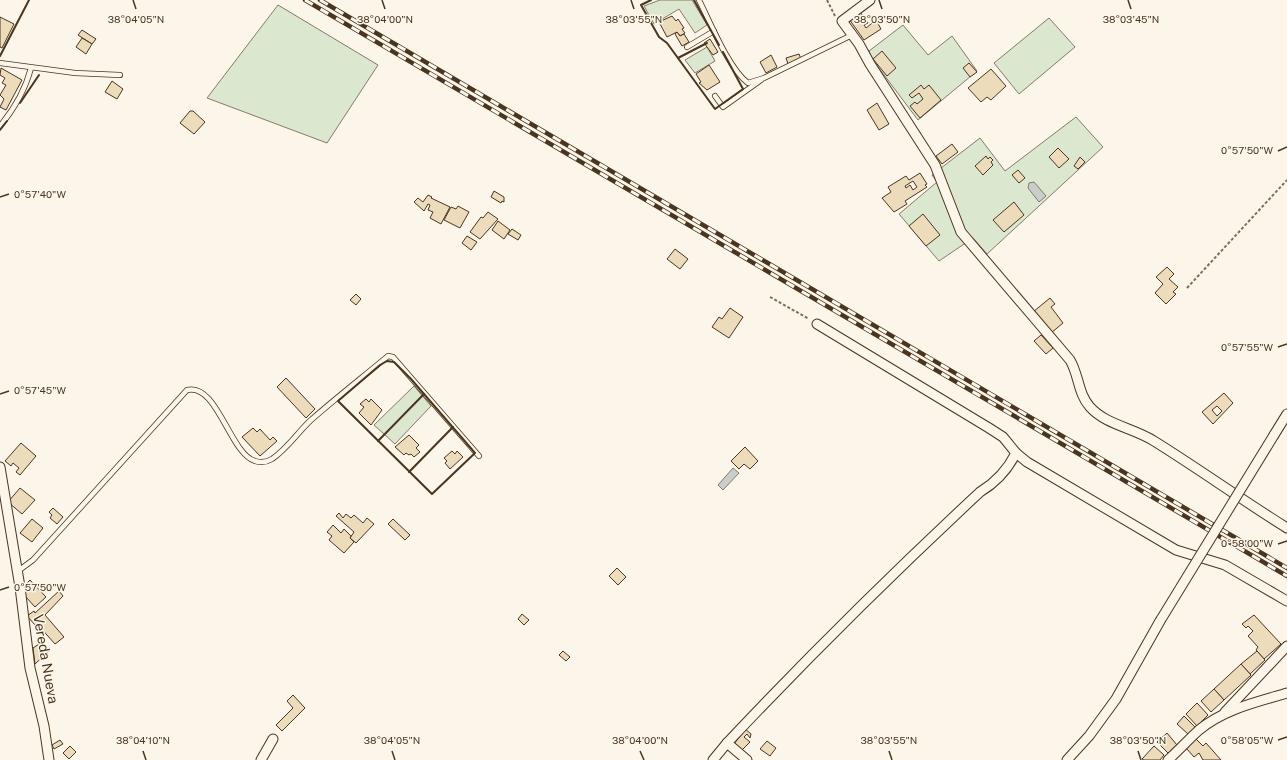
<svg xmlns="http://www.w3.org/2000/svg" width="1287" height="760" font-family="'Public Sans',sans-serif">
<rect width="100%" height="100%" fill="#fbf6e9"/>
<g fill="#dce7d0" stroke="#887966">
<polygon points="660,0 692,0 707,25 695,33 679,9 654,24 644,6"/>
<polygon points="278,5 378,65 327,143 207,98"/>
<polygon points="1049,18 1075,47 1019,94 994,63"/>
<polygon points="903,25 928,55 952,36 977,71 918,120 872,59 869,51"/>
<polygon points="707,47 715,61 695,73 685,60"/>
<polygon points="1076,117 1103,147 987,254 973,238 939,261 899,214 937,182 932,175 980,138 1005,171"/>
<polygon points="414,386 431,406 395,444 374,425"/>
</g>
<g fill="#c9cecd" stroke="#887966">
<polygon points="1034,182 1046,196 1039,202 1028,188 1029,183"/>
<polygon points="733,468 739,473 723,490 718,485"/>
</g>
<g fill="#ecdcbc" stroke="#4a3520" fill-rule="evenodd">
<polygon points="860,12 868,23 864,25 866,28 876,20 881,29 864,40 849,19"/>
<polygon points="672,16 676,21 678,19 684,28 682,29 685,33 680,36 677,32 667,37 659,22"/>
<polygon points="0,17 14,24 2,48 0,47"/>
<polygon points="82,30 96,39 92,44 78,35"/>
<polygon points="677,32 680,36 684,34 689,42 682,46 675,34"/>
<polygon points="82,38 92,44 86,54 76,47"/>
<polygon points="710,39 718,52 713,55 704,43"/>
<polygon points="882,51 896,68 887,76 873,59"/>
<polygon points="799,54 801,59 788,64 786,58"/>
<polygon points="771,55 777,67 766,73 760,62"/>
<polygon points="969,63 977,72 970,77 963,68"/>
<polygon points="709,65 720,82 707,90 699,83 701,82 696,74"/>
<polygon points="1,68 22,80 6,110 0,107 4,99 0,95 6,85 2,83 5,78 0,75"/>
<polygon points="991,69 1006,86 991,100 987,97 981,102 968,88"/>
<polygon points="112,81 123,89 117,99 105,92"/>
<polygon points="921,85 924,89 929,85 941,100 920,118 910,106 915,102 917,104 923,99 919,93 912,98 909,95"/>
<polygon points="877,103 889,124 879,130 867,110"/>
<polygon points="190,111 193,111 205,122 194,134 180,123"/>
<polygon points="952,144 958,152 942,164 936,156"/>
<polygon points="1058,148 1069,159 1059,168 1049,157"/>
<polygon points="986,156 988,159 990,157 993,160 991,162 993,165 983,175 975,166"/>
<polygon points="1080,157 1085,162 1078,169 1074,166"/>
<polygon points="1018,170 1025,178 1019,183 1012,175"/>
<path d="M920,173L927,184L925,185L927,187L905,201L907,204L894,212L882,198L891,192L888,187L906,176L909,180ZM913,181L917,187L913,190L910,185L906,188L905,186Z"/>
<polygon points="494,191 504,197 504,202 502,201 501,203 491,197"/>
<polygon points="428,195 432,197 431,198 450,207 441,224 430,218 433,212 428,210 430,205 428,204 424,211 414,202 418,198 423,202"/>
<polygon points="1014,202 1024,215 1004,232 993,220"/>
<polygon points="458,206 469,212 460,228 444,220 451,207 456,209"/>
<polygon points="488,212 498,219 480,239 470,232 481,217 483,218"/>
<polygon points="923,214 940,235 926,246 909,226"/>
<polygon points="498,221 510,230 504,239 492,230"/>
<polygon points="512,229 521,235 518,240 508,234"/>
<polygon points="467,236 477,242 471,250 462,243"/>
<polygon points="675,249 688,259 680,269 667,259"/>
<polygon points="1167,267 1174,274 1169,279 1178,287 1173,292 1176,294 1166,304 1155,293 1163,284 1156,277"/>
<polygon points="356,294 361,299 356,305 350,300"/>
<polygon points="1050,298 1055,304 1051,307 1063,323 1051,333 1033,312"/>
<polygon points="730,308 743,317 729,338 712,327 719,317 722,319"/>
<polygon points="1041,335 1053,348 1046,354 1034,341"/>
<polygon points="286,378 315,409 306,418 277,387"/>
<path d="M1224,393L1233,403L1213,424L1202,412ZM1217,406L1222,411L1217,416L1212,410Z"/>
<polygon points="366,399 369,402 371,399 382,410 371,425 359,413 364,407 360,404"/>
<polygon points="253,428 257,432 260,429 270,440 273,437 277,441 260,456 242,437"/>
<polygon points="409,435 419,445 416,448 420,452 414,457 411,454 409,455 406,453 404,455 395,447"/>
<polygon points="21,443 36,456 20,475 16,472 19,468 13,463 11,466 5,461"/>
<polygon points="745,447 758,461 750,469 744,464 739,469 731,461"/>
<polygon points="452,451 455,454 457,451 463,457 450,469 445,463 447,461 444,458"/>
<polygon points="20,488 35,500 22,514 8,502"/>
<polygon points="53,508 63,517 57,524 50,518 52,515 49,512"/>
<polygon points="339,513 343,518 346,514 351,518 354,515 363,523 367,518 374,524 356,543 350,538 354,532 336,516"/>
<polygon points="32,519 43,528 32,542 20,533"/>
<polygon points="393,519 410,535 405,540 388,524"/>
<polygon points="333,525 341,533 344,529 351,536 350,538 354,542 344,553 329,540 332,536 327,532"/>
<polygon points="617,568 626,577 618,585 609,576"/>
<polygon points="30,580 46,597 35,607 25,596 24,586"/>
<polygon points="59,591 63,596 45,615 64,637 55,644 38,625 36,626 27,616 34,611 35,613"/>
<polygon points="522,614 529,620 524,625 518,619"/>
<polygon points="1254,615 1281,644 1264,659 1256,650 1258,647 1248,636 1253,631 1248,626 1246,628 1242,624"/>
<polygon points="42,642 49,651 35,664 33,648"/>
<polygon points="563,651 570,657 566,661 559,655"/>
<polygon points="1257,651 1265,660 1250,674 1241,664"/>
<polygon points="1241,664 1251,675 1224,700 1214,689"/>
<polygon points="1214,689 1224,700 1211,712 1201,701"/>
<polygon points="293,695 305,708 282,731 276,725 293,708 287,701"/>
<polygon points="1197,703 1208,715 1197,726 1186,714"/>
<polygon points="1184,716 1195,727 1188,734 1177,724"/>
<polygon points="744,728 751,734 750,738 747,734 744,737 750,742 741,751 734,744 741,735 739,733"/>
<polygon points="1167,733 1177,745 1168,753 1157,742"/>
<polygon points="1196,739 1203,746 1206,743 1221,760 1203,760 1199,753 1194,757 1186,748"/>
<polygon points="60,740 63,744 54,749 52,745"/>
<polygon points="767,741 776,748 770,756 760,749"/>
<polygon points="70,746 76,752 69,759 63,753"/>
<polygon points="1154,746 1164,755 1160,760 1144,760 1142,759"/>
</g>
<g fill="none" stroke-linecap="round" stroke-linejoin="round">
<defs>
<g id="service">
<path d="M699,0C710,22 729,69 748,83L764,78L852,35"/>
<polyline points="687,47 714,31"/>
<polyline points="0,63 75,73 120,75"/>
<polyline points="715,96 723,107 761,80"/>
<path d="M0,126C15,108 25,91 31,68"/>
<path d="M18,571L33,560L187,390C217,382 230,454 255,461C261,463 267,462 272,459C287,449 298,432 311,420C336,398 363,377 388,356L393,357L479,456"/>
</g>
<g id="minor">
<path d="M870,0L842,21L859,44L870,64L935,165L961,232L1070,360C1079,375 1078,394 1090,407C1106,425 1134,428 1154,441C1199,469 1242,500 1287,528"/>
<polyline points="1274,435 1287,414"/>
<polyline points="1016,453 1027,462 1176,550 1225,565 1287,601"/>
<polyline points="0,467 20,587 30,668 44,726 49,760"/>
<polyline points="1225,712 1287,646"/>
<path d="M727,743C809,656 893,573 980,492C995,483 1008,469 1016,453L1003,437L989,428L817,324"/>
<polyline points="261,760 273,739"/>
<polyline points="713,760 727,743 747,760"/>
<polyline points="1067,760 1089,736 1116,699 1160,621"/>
<path d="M1168,760C1179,750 1189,739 1199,730C1224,709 1257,702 1287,693"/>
</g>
</defs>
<use href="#service" stroke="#4a3520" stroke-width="6"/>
<use href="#minor" stroke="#4a3520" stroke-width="11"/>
<g stroke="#7f6f5c" stroke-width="2" stroke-dasharray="3 2" stroke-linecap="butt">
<polyline points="827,0 835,16"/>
<polyline points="1187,288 1287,180"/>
<polyline points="770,297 809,319"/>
</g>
<use href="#service" stroke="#fbf6e9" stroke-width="4.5"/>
<use href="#minor" stroke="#fbf6e9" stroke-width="9"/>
<defs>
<g id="rail">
<polyline points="305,0 1287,576"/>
<polyline points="320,0 1287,568"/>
</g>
</defs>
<use href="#rail" stroke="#4a3520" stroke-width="4.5"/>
<use href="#rail" stroke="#fbf6e9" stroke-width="3" stroke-dasharray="9" stroke-linecap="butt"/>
<defs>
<polyline id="minor-bridge" points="1160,621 1274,435"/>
</defs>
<use href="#minor-bridge" stroke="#4a3520" stroke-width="11" stroke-linecap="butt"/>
<use href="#minor-bridge" stroke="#fbf6e9" stroke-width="9"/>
<g stroke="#4a3520" stroke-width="2">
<polyline points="651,0 641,5 659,37 667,43 715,109 743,89 723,52"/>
<polyline points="694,0 719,45"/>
<polyline points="0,56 29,0"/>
<polyline points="678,58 707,43"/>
<polyline points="20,103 39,75"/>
<polyline points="0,130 7,121"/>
<polygon points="387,361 394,362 411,379 475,453 432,494 338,401 380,365"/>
<polyline points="378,441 424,394"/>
<polyline points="409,472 453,427"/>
</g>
</g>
<path fill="none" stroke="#4a3520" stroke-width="1.5" d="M133,0L136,9M382,0L385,9M631,0L634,9M879,0L882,9M1128,0L1131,9M1278,151L1287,147M0,197L9,194M1278,347L1287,344M0,394L9,391M1278,544L1287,541M0,590L9,587M1278,740L1287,737M143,751L146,760M392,751L395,760M640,751L644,760M889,751L892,760M1138,751L1141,760"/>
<g text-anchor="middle" stroke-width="3" stroke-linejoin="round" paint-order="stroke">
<g font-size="14" fill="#4a3520" stroke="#fbf6e9">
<text transform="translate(46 659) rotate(80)" y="5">Vereda Nueva</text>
</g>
</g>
<g font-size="10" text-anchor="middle" fill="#4a3520" stroke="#fbf6e9" stroke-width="3" stroke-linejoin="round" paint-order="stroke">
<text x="136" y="23">38°04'05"N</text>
<text x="385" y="23">38°04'00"N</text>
<text x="634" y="23">38°03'55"N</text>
<text x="882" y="23">38°03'50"N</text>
<text x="1131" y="23">38°03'45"N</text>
<text x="1247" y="154">0°57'50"W</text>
<text x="40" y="198">0°57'40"W</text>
<text x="1247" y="351">0°57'55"W</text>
<text x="40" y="394">0°57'45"W</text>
<text x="1247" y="547">0°58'00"W</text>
<text x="40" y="591">0°57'50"W</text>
<text x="1247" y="744">0°58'05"W</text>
<text x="143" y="744">38°04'10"N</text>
<text x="392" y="744">38°04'05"N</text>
<text x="640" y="744">38°04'00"N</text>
<text x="889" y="744">38°03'55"N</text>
<text x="1138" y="744">38°03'50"N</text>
</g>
</svg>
